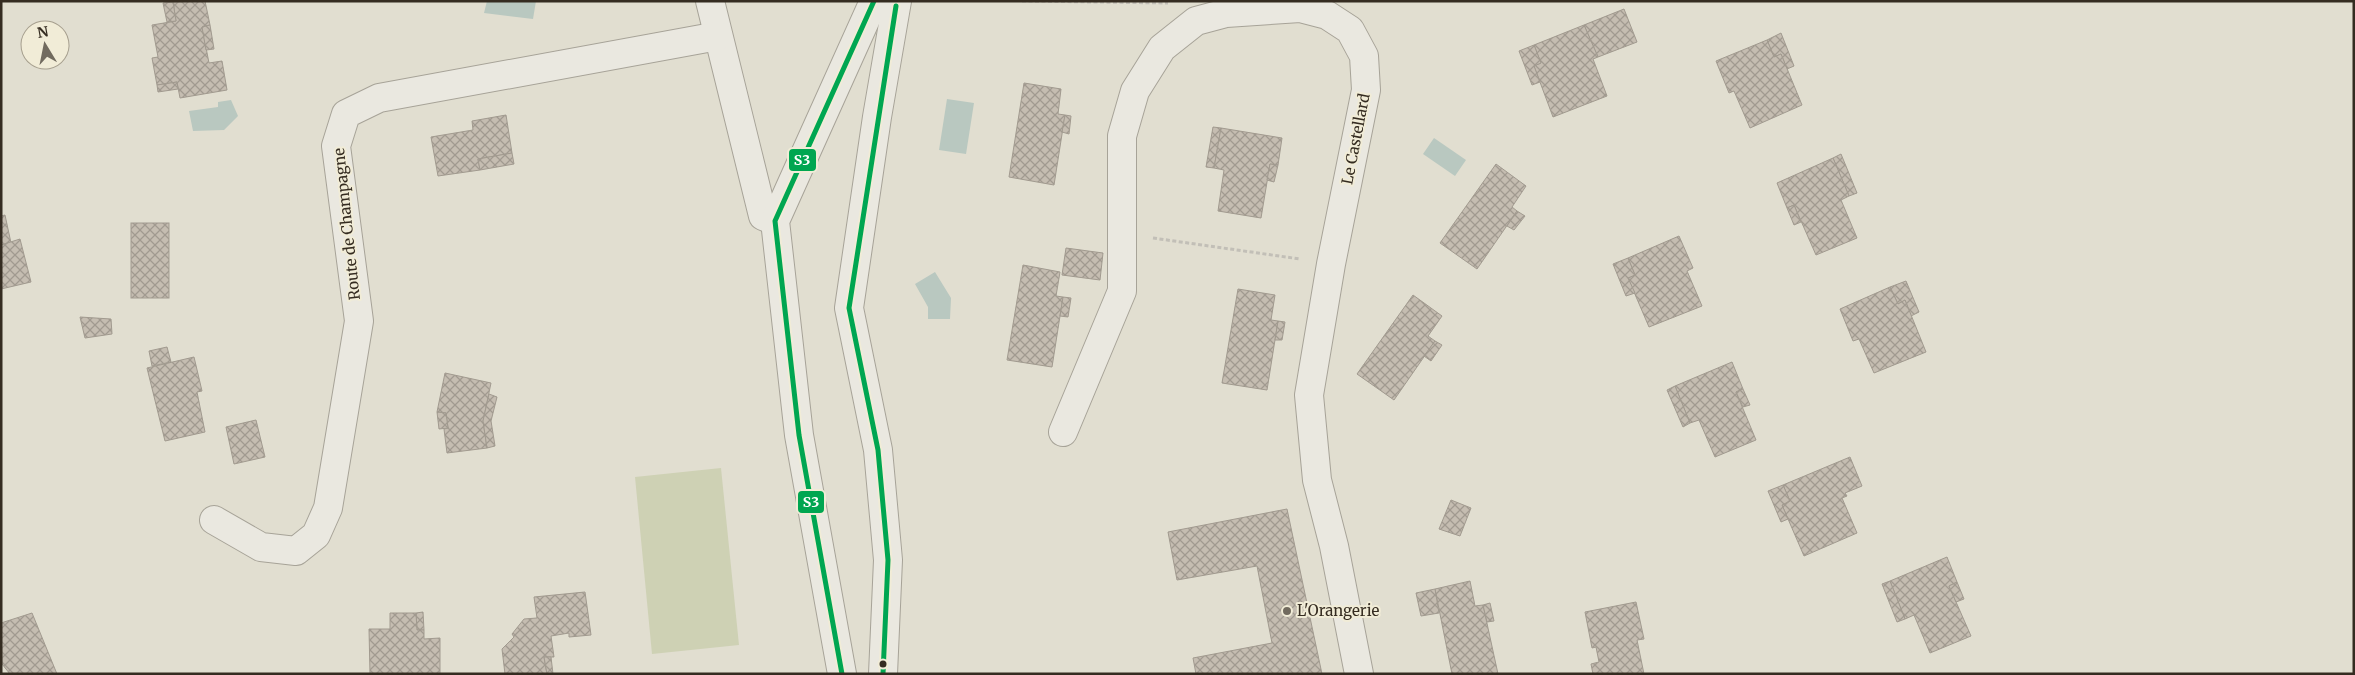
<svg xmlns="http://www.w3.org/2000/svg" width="2355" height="675" font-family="Merriweather,serif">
<defs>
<pattern id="building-cross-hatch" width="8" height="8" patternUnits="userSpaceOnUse" patternTransform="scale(1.25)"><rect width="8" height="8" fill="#c5bdb1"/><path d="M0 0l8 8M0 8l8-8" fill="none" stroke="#a19a90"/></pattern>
</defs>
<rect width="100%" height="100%" fill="#e1ded0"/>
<polygon fill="#ced1b4" points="721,468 739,645 652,654 635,477"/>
<g fill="#b9c8c0">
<polygon points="487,1 536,1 533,19 484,13"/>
<polygon points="947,99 974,103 966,154 939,150"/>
<polygon points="231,100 238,116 224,130 193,131 189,111 218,107 218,102"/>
<polygon points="1434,138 1466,160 1455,176 1423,154"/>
<polygon points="935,272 951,298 950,319 928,319 928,307 915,284"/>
</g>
<g fill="url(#building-cross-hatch)" stroke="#a19a8f">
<polygon points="205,1 210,25 202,27 209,63 222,61 227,90 180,98 177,82 157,85 152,58 158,57 152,25 176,21 173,2"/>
<polygon points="173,2 176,21 167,22 163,3"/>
<polygon points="1624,9 1637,42 1598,57 1584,25"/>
<polygon points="210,25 214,49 206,50 202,27"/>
<polygon points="1584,25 1598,57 1593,59 1607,96 1553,117 1534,66 1541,63 1534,45"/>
<polygon points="1781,33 1794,66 1787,69 1781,54 1774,57 1767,40"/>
<polygon points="1767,40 1774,57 1781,54 1802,105 1750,128 1734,91 1729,93 1716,61"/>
<polygon points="1534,45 1541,63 1534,66 1540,82 1532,85 1519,51"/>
<polygon points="177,82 178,89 158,92 157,85"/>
<polygon points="1024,83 1061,89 1058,114 1065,115 1054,185 1009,177"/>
<polygon points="506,115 512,153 478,159 480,170 438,176 431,137 473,130 472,121"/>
<polygon points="1065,115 1071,116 1069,134 1062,132"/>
<polygon points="1213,127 1221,128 1214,168 1206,167"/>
<polygon points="1221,128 1282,138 1278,165 1270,164 1261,218 1218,211 1224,170 1214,168"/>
<polygon points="512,153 514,164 480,170 478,159"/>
<polygon points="1841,154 1857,193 1849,196 1833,158"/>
<polygon points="1833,158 1849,196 1841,200 1857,238 1816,255 1794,205 1787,208 1777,183"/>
<polygon points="1270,164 1278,165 1274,182 1267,180"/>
<polygon points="1496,164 1526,186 1512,207 1517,211 1477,269 1440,243"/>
<polygon points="1794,205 1801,222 1794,225 1787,208"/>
<polygon points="1517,211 1525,216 1514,230 1507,226"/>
<polygon points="5,215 11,243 1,245 1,216"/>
<rect x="131" y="223" width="38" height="75"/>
<polygon points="1679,236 1693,268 1687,271 1702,306 1649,327 1628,278 1635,275 1628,258"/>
<polygon points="20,239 31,282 1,289 1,245"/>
<polygon points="1066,248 1103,253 1100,280 1062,275"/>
<polygon points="1628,258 1635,275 1628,278 1635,293 1626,296 1613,264"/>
<polygon points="1023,265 1060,272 1056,296 1063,297 1052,367 1007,360"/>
<polygon points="1906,281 1919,312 1911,316 1905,300 1898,304 1890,287"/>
<polygon points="1890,287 1898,304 1905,300 1926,352 1874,373 1859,339 1853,341 1840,309"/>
<polygon points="1238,289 1275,295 1271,320 1278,321 1267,390 1222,383"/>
<polygon points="1413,295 1442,316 1428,336 1435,341 1394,400 1357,374"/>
<polygon points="1063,297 1071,298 1068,317 1060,316"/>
<polygon points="80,317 111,319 112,334 85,338"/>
<polygon points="1278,321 1285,322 1282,340 1275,340"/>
<polygon points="1435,341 1442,345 1431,361 1424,356"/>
<polygon points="167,347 171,362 152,366 149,351"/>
<polygon points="194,357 202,391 197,392 205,432 165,441 147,368"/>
<polygon points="1732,362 1743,389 1736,392 1756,440 1715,457 1699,420 1690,423 1675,386"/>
<polygon points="445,373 491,383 483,421 487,448 447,453 444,429 448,428 446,413 437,412"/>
<polygon points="1675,386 1690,423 1683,427 1667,390"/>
<polygon points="1743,389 1750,405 1743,407 1736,392"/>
<polygon points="489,394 497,397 491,421 495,446 487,448 483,421"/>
<polygon points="437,412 446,413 448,428 439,429"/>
<polygon points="256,420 265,457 234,464 226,427"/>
<polygon points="1850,457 1862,486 1845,493 1847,496 1842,498 1857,533 1804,556 1782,505 1790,501 1783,485"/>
<polygon points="1783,485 1790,501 1782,505 1788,519 1781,522 1768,491"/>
<polygon points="1451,500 1471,508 1460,536 1439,529"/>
<polygon points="1287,509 1322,674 1196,674 1193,658 1272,643 1257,566 1177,580 1168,532"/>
<polygon points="1947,557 1957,582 1949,586 1971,636 1930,653 1914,615 1905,619 1890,581"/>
<polygon points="1470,581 1475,606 1483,605 1498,674 1452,674 1435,589"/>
<polygon points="1890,581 1905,619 1897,622 1882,584"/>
<polygon points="1957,582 1964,599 1956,602 1949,586"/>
<polygon points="1435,589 1439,613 1421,616 1416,593"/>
<polygon points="585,592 591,635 569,637 569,633 551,636 554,657 544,657 547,674 505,674 502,649 514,637 512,634 524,619 537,618 534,597"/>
<polygon points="1636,602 1644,639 1637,640 1644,674 1593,674 1591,664 1599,662 1596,647 1592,648 1585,612"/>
<polygon points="1490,603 1494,621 1487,622 1483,605"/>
<polygon points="423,612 424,630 417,630 416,613"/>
<polygon points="32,613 57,674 10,674 2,664 1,623"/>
<polygon points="390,613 416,613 417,630 424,630 424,639 440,638 440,674 370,674 369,629 390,629"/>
<polygon points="544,657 551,657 553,674 547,674"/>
</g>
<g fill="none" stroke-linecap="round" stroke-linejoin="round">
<defs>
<g id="minor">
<polyline points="710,1 763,216 775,221"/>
<polyline points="1063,432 1122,291 1122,136 1135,91 1162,48 1196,21 1226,13 1300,8 1327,15 1350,30 1364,56 1366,90 1331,264 1309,395 1317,480 1334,546 1359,674"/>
<polyline points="214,520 261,547 296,551 316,535 328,508 359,321 336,146 346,114 379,98 718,36"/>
<polyline points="842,674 799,435 775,221 874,1"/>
<polyline points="883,674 888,560 878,450 849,308 877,117 897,1"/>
</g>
</defs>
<use href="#minor" stroke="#a7a398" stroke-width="30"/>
<g stroke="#c2bfb7" stroke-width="3" stroke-dasharray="4 2.5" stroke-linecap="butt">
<polyline points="1022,1 1168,3"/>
<polyline points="1153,238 1300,259"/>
</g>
<use href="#minor" stroke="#eae8e0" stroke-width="28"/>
<defs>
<g id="bus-1">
<polyline points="842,674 799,435 775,221 874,1"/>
<polyline points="883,674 888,560 878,450 849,308 896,6"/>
</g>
</defs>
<use href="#bus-1" stroke="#f1ecd7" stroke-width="9"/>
<use href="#bus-1" stroke="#00a651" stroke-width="5"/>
</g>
<circle fill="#716a5e" stroke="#f1ecd7" stroke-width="2" cx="1287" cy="611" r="5"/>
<circle fill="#352c21" stroke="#f1ecd7" stroke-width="2" cx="883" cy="664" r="4.5"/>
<g text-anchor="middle" stroke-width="4" stroke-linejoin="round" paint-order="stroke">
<g font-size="15" fill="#352c21" stroke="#f1ecd7">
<text transform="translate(1356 139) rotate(-79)" y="5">Le Castellard</text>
<text transform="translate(347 224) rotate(-96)" y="5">Route de Champagne</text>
</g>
<g font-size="15" fill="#352c21" stroke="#f1ecd7" text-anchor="start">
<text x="1297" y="616">L'Orangerie</text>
</g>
</g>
<g stroke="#f1ecd7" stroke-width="2">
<rect x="788" y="148" width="29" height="24" rx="5" fill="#00a651"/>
<rect x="797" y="490" width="28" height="24" rx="5" fill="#00a651"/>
</g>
<g font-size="14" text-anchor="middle" font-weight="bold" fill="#fff">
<text x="802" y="165">S3</text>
<text x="811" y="507">S3</text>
</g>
<rect width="2355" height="675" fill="none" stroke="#352c21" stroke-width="5"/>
<g transform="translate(45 45) rotate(350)"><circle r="24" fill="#f1ecd7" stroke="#a69f8e"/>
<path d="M0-4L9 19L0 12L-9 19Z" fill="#716a5e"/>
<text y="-8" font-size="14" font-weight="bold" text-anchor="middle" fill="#352c21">N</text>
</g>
</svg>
